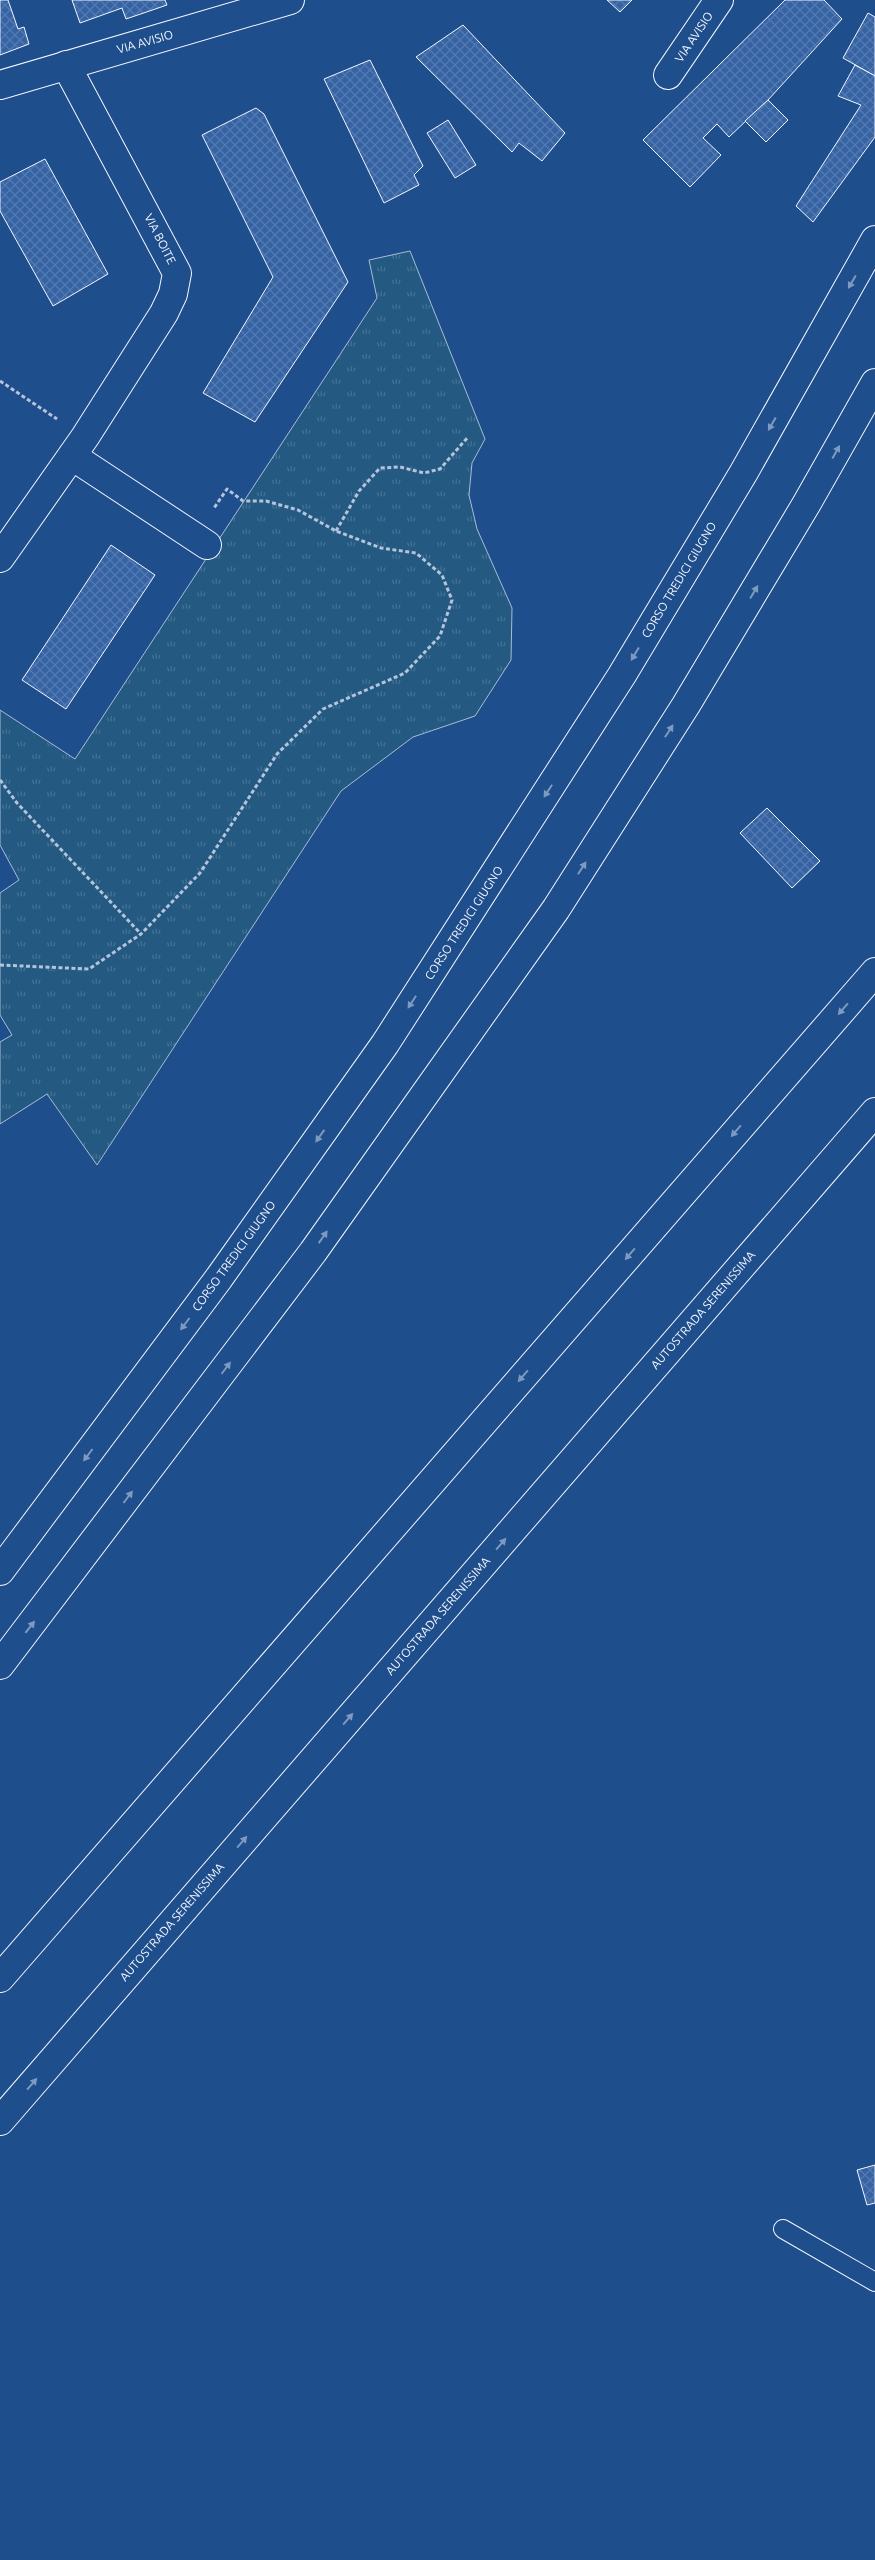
<svg xmlns="http://www.w3.org/2000/svg" width="875" height="2560" font-family="Ubuntu,sans-serif">
<defs>
<pattern id="park-tufts" width="24" height="20" patternUnits="userSpaceOnUse" patternTransform="scale(1.25)"><rect width="24" height="20" fill="#245a82"/><path d="M3 7l-1-3M5 7V3M7 7l1-3M15 17l-1-3M17 17v-4M19 17l1-3" fill="none" stroke="#447295"/></pattern>
<pattern id="building-cross-hatch" width="8" height="8" patternUnits="userSpaceOnUse" patternTransform="scale(1.25)"><rect width="8" height="8" fill="#3563a3"/><path d="M0 0l8 8M0 8l8-8" fill="none" stroke="#537ab1"/></pattern>
</defs>
<rect width="100%" height="100%" fill="#1f4e8c"/>
<polygon fill="url(#park-tufts)" stroke="#a8bbd7" points="410,251 485,439 472,463 469,495 477,529 512,608 511,660 475,716 413,737 341,791 97,1165 47,1094 0,1124 0,1042 12,1035 0,1015 0,893 19,880 0,845 0,710 75,759 377,298 369,260"/>
<g fill="url(#building-cross-hatch)" stroke="#f2f6ff">
<polygon points="0,0 8,0 18,29 24,27 29,44 0,55"/>
<polygon points="72,0 165,0 167,5 126,19 122,8 80,23"/>
<polygon points="607,0 632,0 620,12"/>
<polygon points="785,0 824,0 842,19 768,100 729,137 717,124 703,138 721,155 690,187 643,140"/>
<polygon points="868,13 875,17 875,76 843,58"/>
<polygon points="463,25 565,133 542,161 519,143 512,152 416,57"/>
<polygon points="370,60 423,166 414,175 419,185 384,203 324,79"/>
<polygon points="855,65 875,76 875,137 813,222 796,206 861,105 838,96"/>
<polygon points="768,100 788,120 766,142 745,121"/>
<polygon points="256,108 264,114 348,282 255,422 203,393 273,277 202,135"/>
<polygon points="448,120 476,165 455,178 427,133"/>
<polygon points="45,159 108,274 53,306 0,211 0,182"/>
<polygon points="111,545 155,575 66,709 22,680"/>
<polygon points="767,808 820,861 792,888 740,833"/>
<polygon points="875,2165 875,2203 867,2205 857,2170"/>
</g>
<g fill="none" stroke-linecap="round" stroke-linejoin="round">
<defs>
<polyline id="service" points="783,2229 875,2282"/>
<g id="minor">
<polyline points="668,75 719,0"/>
<polyline points="0,85 290,0"/>
<polyline points="72,456 207,545"/>
<polyline points="0,558 85,437 164,313 173,294 177,273 66,65"/>
</g>
<g id="trunk">
<polyline points="0,1571 219,1278 385,1044 622,675 744,472 875,240"/>
<polyline points="0,1665 313,1252 556,909 686,705 807,503 875,383"/>
</g>
<g id="motorway">
<polyline points="0,1978 875,972"/>
<polyline points="0,2121 875,1112"/>
</g>
</defs>
<use href="#service" stroke="#f2f6ff" stroke-width="20"/>
<use href="#minor" stroke="#f2f6ff" stroke-width="30"/>
<use href="#trunk" stroke="#f2f6ff" stroke-width="30"/>
<use href="#motorway" stroke="#f2f6ff" stroke-width="30"/>
<g stroke="#b3c4dc" stroke-width="3" stroke-dasharray="4 2.5" stroke-linecap="butt">
<polyline points="0,381 57,419"/>
<polyline points="336,531 359,491 380,468 400,467 424,473 440,469 468,437"/>
<polyline points="0,780 17,803 141,934"/>
<polyline points="0,965 89,969 141,934 200,873 277,754 323,709 405,673 440,636 452,600 442,575 416,553 381,548 336,531 298,510 266,501 243,501 227,489 214,508"/>
</g>
<use href="#service" stroke="#1f4e8c" stroke-width="18"/>
<use href="#minor" stroke="#1f4e8c" stroke-width="28"/>
<use href="#trunk" stroke="#1f4e8c" stroke-width="28"/>
<use href="#motorway" stroke="#1f4e8c" stroke-width="28"/>
</g>
<defs><path id="oneway-solid" d="M-6-.8H1V-3.2L6.5 0L1 3.2V.8H-6Z" transform="scale(1.25)"/></defs>
<g fill="#7e9ac0">
<use href="#oneway-solid" transform="translate(852 282) rotate(120)"/>
<use href="#oneway-solid" transform="translate(772 424) rotate(120)"/>
<use href="#oneway-solid" transform="translate(836 452) rotate(-61)"/>
<use href="#oneway-solid" transform="translate(754 592) rotate(-59)"/>
<use href="#oneway-solid" transform="translate(635 654) rotate(121)"/>
<use href="#oneway-solid" transform="translate(669 731) rotate(-57)"/>
<use href="#oneway-solid" transform="translate(548 791) rotate(123)"/>
<use href="#oneway-solid" transform="translate(582 868) rotate(-57)"/>
<use href="#oneway-solid" transform="translate(412 1002) rotate(123)"/>
<use href="#oneway-solid" transform="translate(843 1009) rotate(131)"/>
<use href="#oneway-solid" transform="translate(736 1131) rotate(131)"/>
<use href="#oneway-solid" transform="translate(320 1136) rotate(125)"/>
<use href="#oneway-solid" transform="translate(323 1237) rotate(-55)"/>
<use href="#oneway-solid" transform="translate(630 1254) rotate(131)"/>
<use href="#oneway-solid" transform="translate(185 1324) rotate(127)"/>
<use href="#oneway-solid" transform="translate(226 1368) rotate(-53)"/>
<use href="#oneway-solid" transform="translate(523 1376) rotate(131)"/>
<use href="#oneway-solid" transform="translate(88 1455) rotate(127)"/>
<use href="#oneway-solid" transform="translate(128 1497) rotate(-53)"/>
<use href="#oneway-solid" transform="translate(501 1544) rotate(-49)"/>
<use href="#oneway-solid" transform="translate(30 1627) rotate(-52)"/>
<use href="#oneway-solid" transform="translate(348 1719) rotate(-49)"/>
<use href="#oneway-solid" transform="translate(242 1842) rotate(-49)"/>
<use href="#oneway-solid" transform="translate(32 2084) rotate(-49)"/>
</g>
<g text-anchor="middle" stroke-width="4" stroke-linejoin="round" paint-order="stroke">
<g font-size="12" fill="#f2f6ff" stroke="#1f4e8c">
<text transform="translate(694 37) rotate(-56)" y="4">VIA AVISIO</text>
<text transform="translate(145 42) rotate(-16)" y="4">VIA AVISIO</text>
<text transform="translate(160 239) rotate(63)" y="4">VIA BOITE</text>
<text transform="translate(679 580) rotate(-59)" y="4">CORSO TREDICI GIUGNO</text>
<text transform="translate(464 923) rotate(-57)" y="4">CORSO TREDICI GIUGNO</text>
<text transform="translate(234 1256) rotate(-54)" y="4">CORSO TREDICI GIUGNO</text>
<text transform="translate(703 1310) rotate(-49)" y="4">AUTOSTRADA SERENISSIMA</text>
<text transform="translate(438 1616) rotate(-49)" y="4">AUTOSTRADA SERENISSIMA</text>
<text transform="translate(172 1922) rotate(-49)" y="4">AUTOSTRADA SERENISSIMA</text>
</g>
</g>
</svg>
